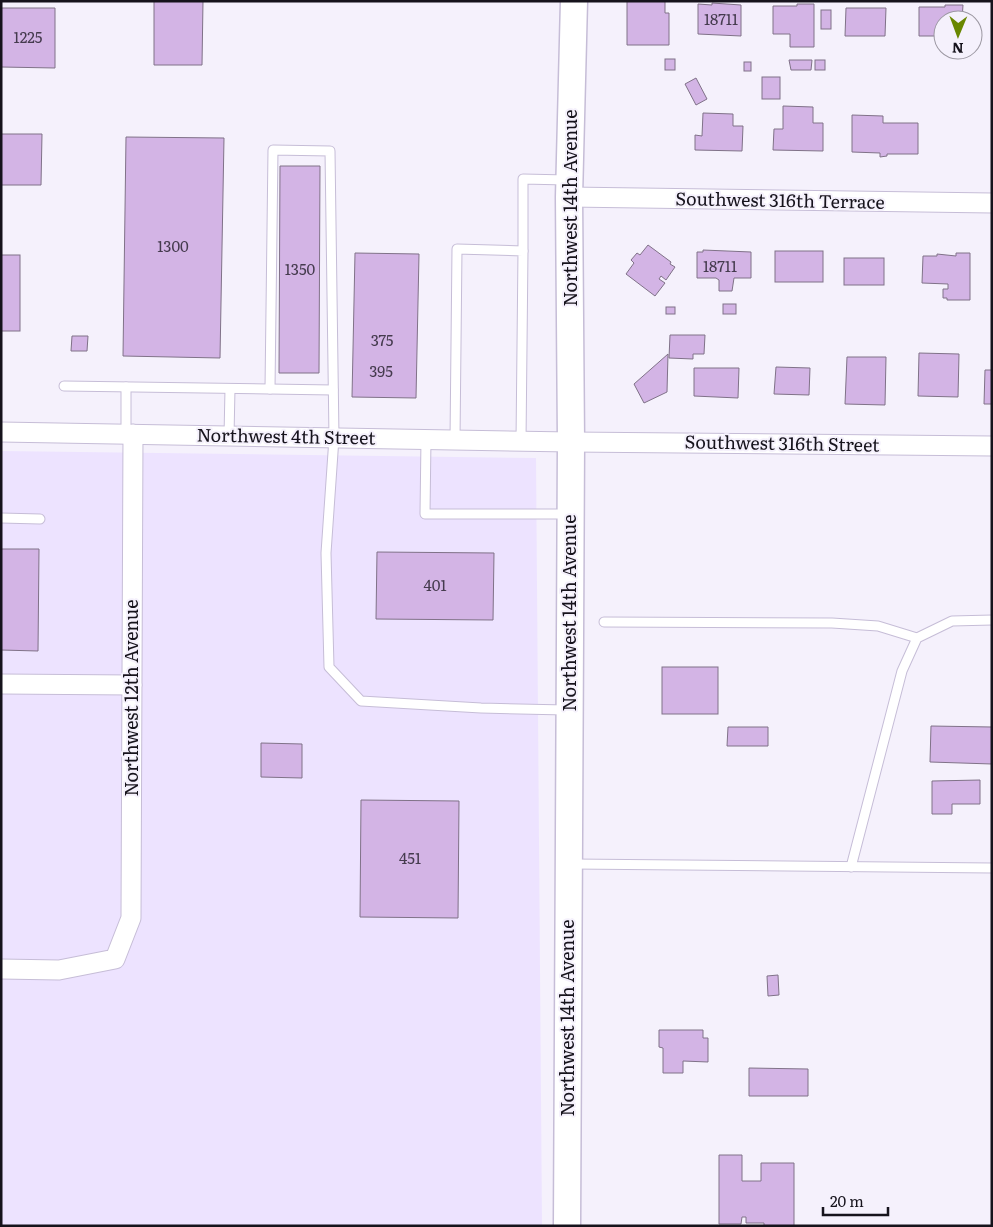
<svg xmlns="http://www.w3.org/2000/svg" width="993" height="1227" font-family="Literata,serif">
<rect width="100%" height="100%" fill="#f5f1fc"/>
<polygon fill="#ede3ff" points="1,451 536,458 542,1226 1,1226"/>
<g fill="#d3b4e5" stroke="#807288">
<polygon points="154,1 203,1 202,65 154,65"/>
<polygon points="627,1 665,1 665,13 669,13 669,45 627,45"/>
<polygon points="712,3 741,5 741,36 698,34 698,4 712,5"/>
<polygon points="797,4 814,4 814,47 790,47 790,34 773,34 773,6 797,6"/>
<polygon points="945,5 963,5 962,20 943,20 943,36 919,36 919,7 945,7"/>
<polygon points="1,8 55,8 55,68 1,67"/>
<polygon points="846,8 886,8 885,36 845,36"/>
<rect x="821" y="10" width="10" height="19"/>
<rect x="665" y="59" width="10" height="11"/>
<polygon points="789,60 812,60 811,70 791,70"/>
<rect x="815" y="60" width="10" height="10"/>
<rect x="744" y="62" width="7" height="9"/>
<rect x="762" y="77" width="18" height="22"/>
<polygon points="696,78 707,99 696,105 685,84"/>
<polygon points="783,106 813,107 813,123 823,123 823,151 773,150 774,129 783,129"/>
<polygon points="703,113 733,114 733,126 743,126 742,151 695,150 695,135 702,136"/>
<polygon points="852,115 883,116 883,123 918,123 918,154 887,154 887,156 880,157 880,153 852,152"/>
<polygon points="1,134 42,134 41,185 1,185"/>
<polygon points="126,137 224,138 220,358 123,356"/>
<polygon points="280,166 320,166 319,373 279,373"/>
<polygon points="648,245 671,262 670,264 675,267 666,280 661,276 659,279 665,283 655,296 626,274 634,263 631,260 637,253 640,255"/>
<polygon points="703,250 751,252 751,278 734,278 732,291 719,291 719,280 716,278 697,278 697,252 703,252"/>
<rect x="775" y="251" width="48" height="31"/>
<polygon points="355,253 419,254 416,398 352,397"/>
<polygon points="956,253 970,253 970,300 947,300 947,298 943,298 943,289 948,289 948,284 922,283 923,256 937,256 937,254 956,256"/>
<rect x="1" y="255" width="19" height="76"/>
<rect x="844" y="258" width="40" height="27"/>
<rect x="723" y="304" width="13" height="10"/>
<rect x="666" y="307" width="9" height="7"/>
<polygon points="670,335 705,335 704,354 693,354 693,359 669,358"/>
<polygon points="72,336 88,336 87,351 71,351"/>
<polygon points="919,353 959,354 958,397 918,396"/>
<polygon points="668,354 667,392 644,403 634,384"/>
<polygon points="847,357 886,357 885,405 845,404"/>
<polygon points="776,367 810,368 809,395 774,394"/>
<polygon points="694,368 739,368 738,398 694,396"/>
<polygon points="985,370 992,370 992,404 984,404"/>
<polygon points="1,549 39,549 38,651 1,650"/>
<polygon points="377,552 494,553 493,620 376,619"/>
<rect x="662" y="667" width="56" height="47"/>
<polygon points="931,726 992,727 992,764 930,762"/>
<polygon points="728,727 768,727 768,746 727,746"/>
<polygon points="261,743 302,744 302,778 261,777"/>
<polygon points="980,780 980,804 952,804 952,814 932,814 932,781"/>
<polygon points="361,800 459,801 458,918 360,917"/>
<polygon points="778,975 779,995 768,996 767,976"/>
<polygon points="659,1030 703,1030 703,1038 708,1038 708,1062 683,1061 683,1073 663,1073 663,1048 659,1047"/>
<polygon points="749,1068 808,1069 808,1096 749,1096"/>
<polygon points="719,1155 742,1155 742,1181 761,1181 761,1163 794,1163 794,1226 764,1226 764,1223 746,1223 746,1217 742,1217 741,1224 719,1224"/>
</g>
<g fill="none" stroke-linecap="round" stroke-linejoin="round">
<defs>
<g id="lane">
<polyline points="523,251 523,179 567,180"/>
<polyline points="64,386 333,390"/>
<polyline points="126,387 126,434"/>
<polyline points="270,389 273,150 330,151 334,438 326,553 329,667 361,701 481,708 566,710"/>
<polyline points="229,436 230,389"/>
<polyline points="426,439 425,514 568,514"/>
<polyline points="455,440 457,249 523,251 521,441"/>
<polyline points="1,518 40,519"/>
<polyline points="604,622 832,623 878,626 917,638"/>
<polyline points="572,864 992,868"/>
<polyline points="851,867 902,671 917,638 952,621 992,620"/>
</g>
<g id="street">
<polyline points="569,197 992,203"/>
<polyline points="1,432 571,442 992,446"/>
<polyline points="1,684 132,685"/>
<polyline points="1,969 59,970 115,959 131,918 133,434"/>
</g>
<polyline id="secondary" points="567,1226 571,442 569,197 574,1"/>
</defs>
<use href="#lane" stroke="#c6bdd7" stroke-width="11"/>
<use href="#street" stroke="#c6bdd7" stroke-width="21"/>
<use href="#secondary" stroke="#c6bdd7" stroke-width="29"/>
<use href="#lane" stroke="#fff" stroke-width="9"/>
<use href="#street" stroke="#fff" stroke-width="19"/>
<use href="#secondary" stroke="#fff" stroke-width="26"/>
</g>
<g text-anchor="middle" stroke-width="4" stroke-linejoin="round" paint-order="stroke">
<g font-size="15" fill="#453b4e">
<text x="721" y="25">18711</text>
<text x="28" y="43">1225</text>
<text x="173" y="252">1300</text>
<text x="720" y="272">18711</text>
<text x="300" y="275">1350</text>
<text x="382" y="346">375</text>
<text x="381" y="377">395</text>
<text x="435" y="591">401</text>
<text x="410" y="864">451</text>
</g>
<g font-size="18" fill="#16131c" stroke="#f5f1fc">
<text transform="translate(780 201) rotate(1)" y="6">Southwest 316th Terrace</text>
<text transform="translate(571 208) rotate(-90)" y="6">Northwest 14th Avenue</text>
<text transform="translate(286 437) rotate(1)" y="6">Northwest 4th Street</text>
<text transform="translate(782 444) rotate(1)" y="6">Southwest 316th Street</text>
<text transform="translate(570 613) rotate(-90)" y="6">Northwest 14th Avenue</text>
<text transform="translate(132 698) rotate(-90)" y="6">Northwest 12th Avenue</text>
<text transform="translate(568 1018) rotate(-90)" y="6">Northwest 14th Avenue</text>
</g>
</g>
<rect width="993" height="1227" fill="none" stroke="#16131c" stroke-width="5"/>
<g transform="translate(958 35) rotate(181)"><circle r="24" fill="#f5f1fc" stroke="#9c98a2"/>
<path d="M0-4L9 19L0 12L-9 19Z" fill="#698700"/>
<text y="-8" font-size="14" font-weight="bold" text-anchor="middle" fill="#16131c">N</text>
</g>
<path d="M823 1207v8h65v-8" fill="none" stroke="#16131c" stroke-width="2.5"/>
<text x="830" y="1207" font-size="15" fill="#16131c" stroke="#f5f1fc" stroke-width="4" paint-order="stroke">20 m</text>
</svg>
